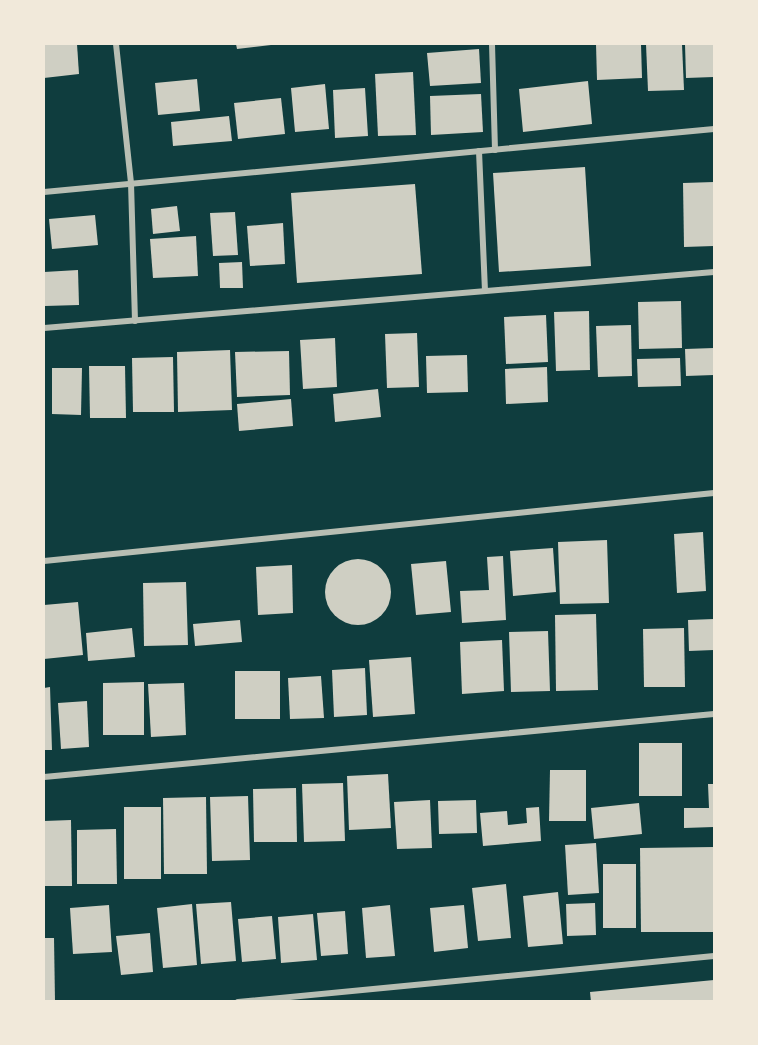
<svg xmlns="http://www.w3.org/2000/svg" width="758" height="1045" font-family="Overpass,sans-serif">
<rect width="100%" height="100%" fill="#0f3d3e"/>
<g fill="#cfcfc3">
<polygon points="44,44 77,44 79,74 44,78"/>
<polygon points="236,44 271,44 271,45 237,49"/>
<polygon points="596,44 641,44 642,78 597,80"/>
<polygon points="646,44 682,44 684,90 648,91"/>
<polygon points="685,44 714,44 714,77 686,78"/>
<polygon points="479,49 481,83 430,86 427,53"/>
<polygon points="413,72 416,135 378,136 375,74"/>
<polygon points="197,79 200,111 158,115 155,83"/>
<polygon points="588,81 592,124 523,132 519,89"/>
<polygon points="325,84 329,129 295,132 291,88"/>
<polygon points="365,88 368,136 335,138 333,90"/>
<polygon points="481,94 483,132 431,135 430,96"/>
<polygon points="281,98 285,134 238,139 234,103"/>
<polygon points="229,116 232,141 173,146 171,122"/>
<polygon points="585,167 591,266 499,272 493,173"/>
<polygon points="714,182 714,246 684,247 683,183"/>
<polygon points="415,184 422,274 297,283 291,193"/>
<polygon points="177,206 180,231 153,234 151,209"/>
<polygon points="235,212 238,255 213,256 210,213"/>
<polygon points="95,215 98,245 52,249 49,219"/>
<polygon points="283,223 285,264 250,266 247,226"/>
<polygon points="196,236 198,276 153,278 150,239"/>
<polygon points="242,262 243,288 220,288 219,263"/>
<polygon points="78,270 79,305 45,306 44,272"/>
<polygon points="681,301 682,348 639,349 638,302"/>
<polygon points="589,311 590,370 556,371 554,312"/>
<polygon points="546,315 548,362 506,364 504,317"/>
<polygon points="631,325 632,376 598,377 596,326"/>
<polygon points="417,333 419,387 387,388 385,334"/>
<polygon points="335,338 337,387 303,389 300,340"/>
<polygon points="714,348 714,375 686,376 685,349"/>
<polygon points="230,350 232,410 178,412 177,352"/>
<polygon points="289,351 290,395 237,397 235,352"/>
<polygon points="467,355 468,392 427,393 426,356"/>
<polygon points="173,357 174,412 133,412 132,358"/>
<polygon points="680,358 681,386 638,387 637,359"/>
<polygon points="89,366 125,366 126,418 90,418"/>
<polygon points="547,367 548,402 506,404 505,369"/>
<polygon points="52,368 82,368 81,415 52,414"/>
<polygon points="378,389 381,417 335,422 333,394"/>
<polygon points="291,399 293,426 239,431 237,404"/>
<polygon points="703,532 706,591 677,593 674,534"/>
<polygon points="607,540 609,603 560,604 558,542"/>
<polygon points="553,548 556,592 513,596 510,551"/>
<polygon points="503,556 506,620 462,623 460,591 489,590 487,557"/>
<circle cx="358" cy="592" r="33"/>
<polygon points="446,561 451,612 416,615 411,564"/>
<polygon points="292,565 293,613 258,615 256,567"/>
<polygon points="186,582 188,645 144,646 143,583"/>
<polygon points="78,602 83,655 44,659 44,605"/>
<polygon points="596,614 598,690 556,691 555,615"/>
<polygon points="714,619 714,650 689,651 688,620"/>
<polygon points="240,620 242,642 195,646 193,624"/>
<polygon points="132,628 135,657 88,661 86,633"/>
<polygon points="684,628 685,687 644,687 643,629"/>
<polygon points="548,631 550,691 511,692 509,632"/>
<polygon points="502,640 504,691 462,694 460,642"/>
<polygon points="411,657 415,714 373,717 369,660"/>
<polygon points="365,668 367,715 334,717 332,670"/>
<rect x="235" y="671" width="45" height="48"/>
<polygon points="321,676 324,718 290,719 288,678"/>
<polygon points="144,682 144,735 103,735 103,683"/>
<polygon points="184,683 186,735 151,737 148,684"/>
<polygon points="50,687 52,750 44,750 44,688"/>
<polygon points="87,701 89,747 61,749 58,703"/>
<rect x="639" y="743" width="43" height="53"/>
<polygon points="550,770 586,770 586,821 549,821"/>
<polygon points="388,774 391,828 349,830 347,776"/>
<polygon points="343,783 345,841 304,842 302,784"/>
<polygon points="708,784 714,784 714,827 684,828 684,808 709,808"/>
<polygon points="296,788 297,842 254,842 253,789"/>
<polygon points="248,796 250,860 212,861 210,797"/>
<polygon points="206,797 207,874 164,874 163,798"/>
<polygon points="430,800 432,848 397,849 394,802"/>
<polygon points="476,800 477,833 439,834 438,801"/>
<polygon points="639,803 642,834 594,839 591,808"/>
<rect x="124" y="807" width="37" height="72"/>
<polygon points="539,807 541,841 483,846 480,813 507,811 508,825 527,823 526,808"/>
<polygon points="71,820 72,886 44,886 44,821"/>
<polygon points="116,829 117,884 77,884 77,830"/>
<polygon points="596,843 599,893 568,895 565,845"/>
<polygon points="714,847 714,932 641,932 640,848"/>
<rect x="603" y="864" width="33" height="64"/>
<polygon points="506,884 511,938 478,941 472,888"/>
<polygon points="558,892 563,944 528,947 523,896"/>
<polygon points="231,902 236,961 201,964 196,904"/>
<polygon points="595,903 596,935 567,936 566,904"/>
<polygon points="192,904 197,965 163,968 157,908"/>
<polygon points="109,905 112,952 73,954 70,908"/>
<polygon points="390,905 395,956 366,958 362,908"/>
<polygon points="464,905 468,948 434,952 430,908"/>
<polygon points="345,911 348,954 321,956 317,913"/>
<polygon points="313,914 317,960 281,963 278,917"/>
<polygon points="272,916 276,959 242,962 238,919"/>
<polygon points="150,933 153,972 121,975 116,936"/>
<polygon points="44,938 54,938 55,1002 44,1002"/>
<polygon points="714,980 714,1002 591,1002 590,992"/>
</g>
<g fill="none" stroke-linecap="round" stroke-linejoin="round">
<g stroke="#b8beb3" stroke-width="6">
<polyline points="116,44 131,183 135,321"/>
<polyline points="492,44 495,150"/>
<polyline points="479,151 485,291"/>
<polyline points="44,192 714,129"/>
<polyline points="44,328 714,272"/>
<polyline points="44,561 714,493"/>
<polyline points="44,777 714,714"/>
<polyline points="238,1002 714,956"/>
</g>
</g>
<rect width="758" height="1045" fill="none" stroke="#f1e9da" stroke-width="90"/>
</svg>
